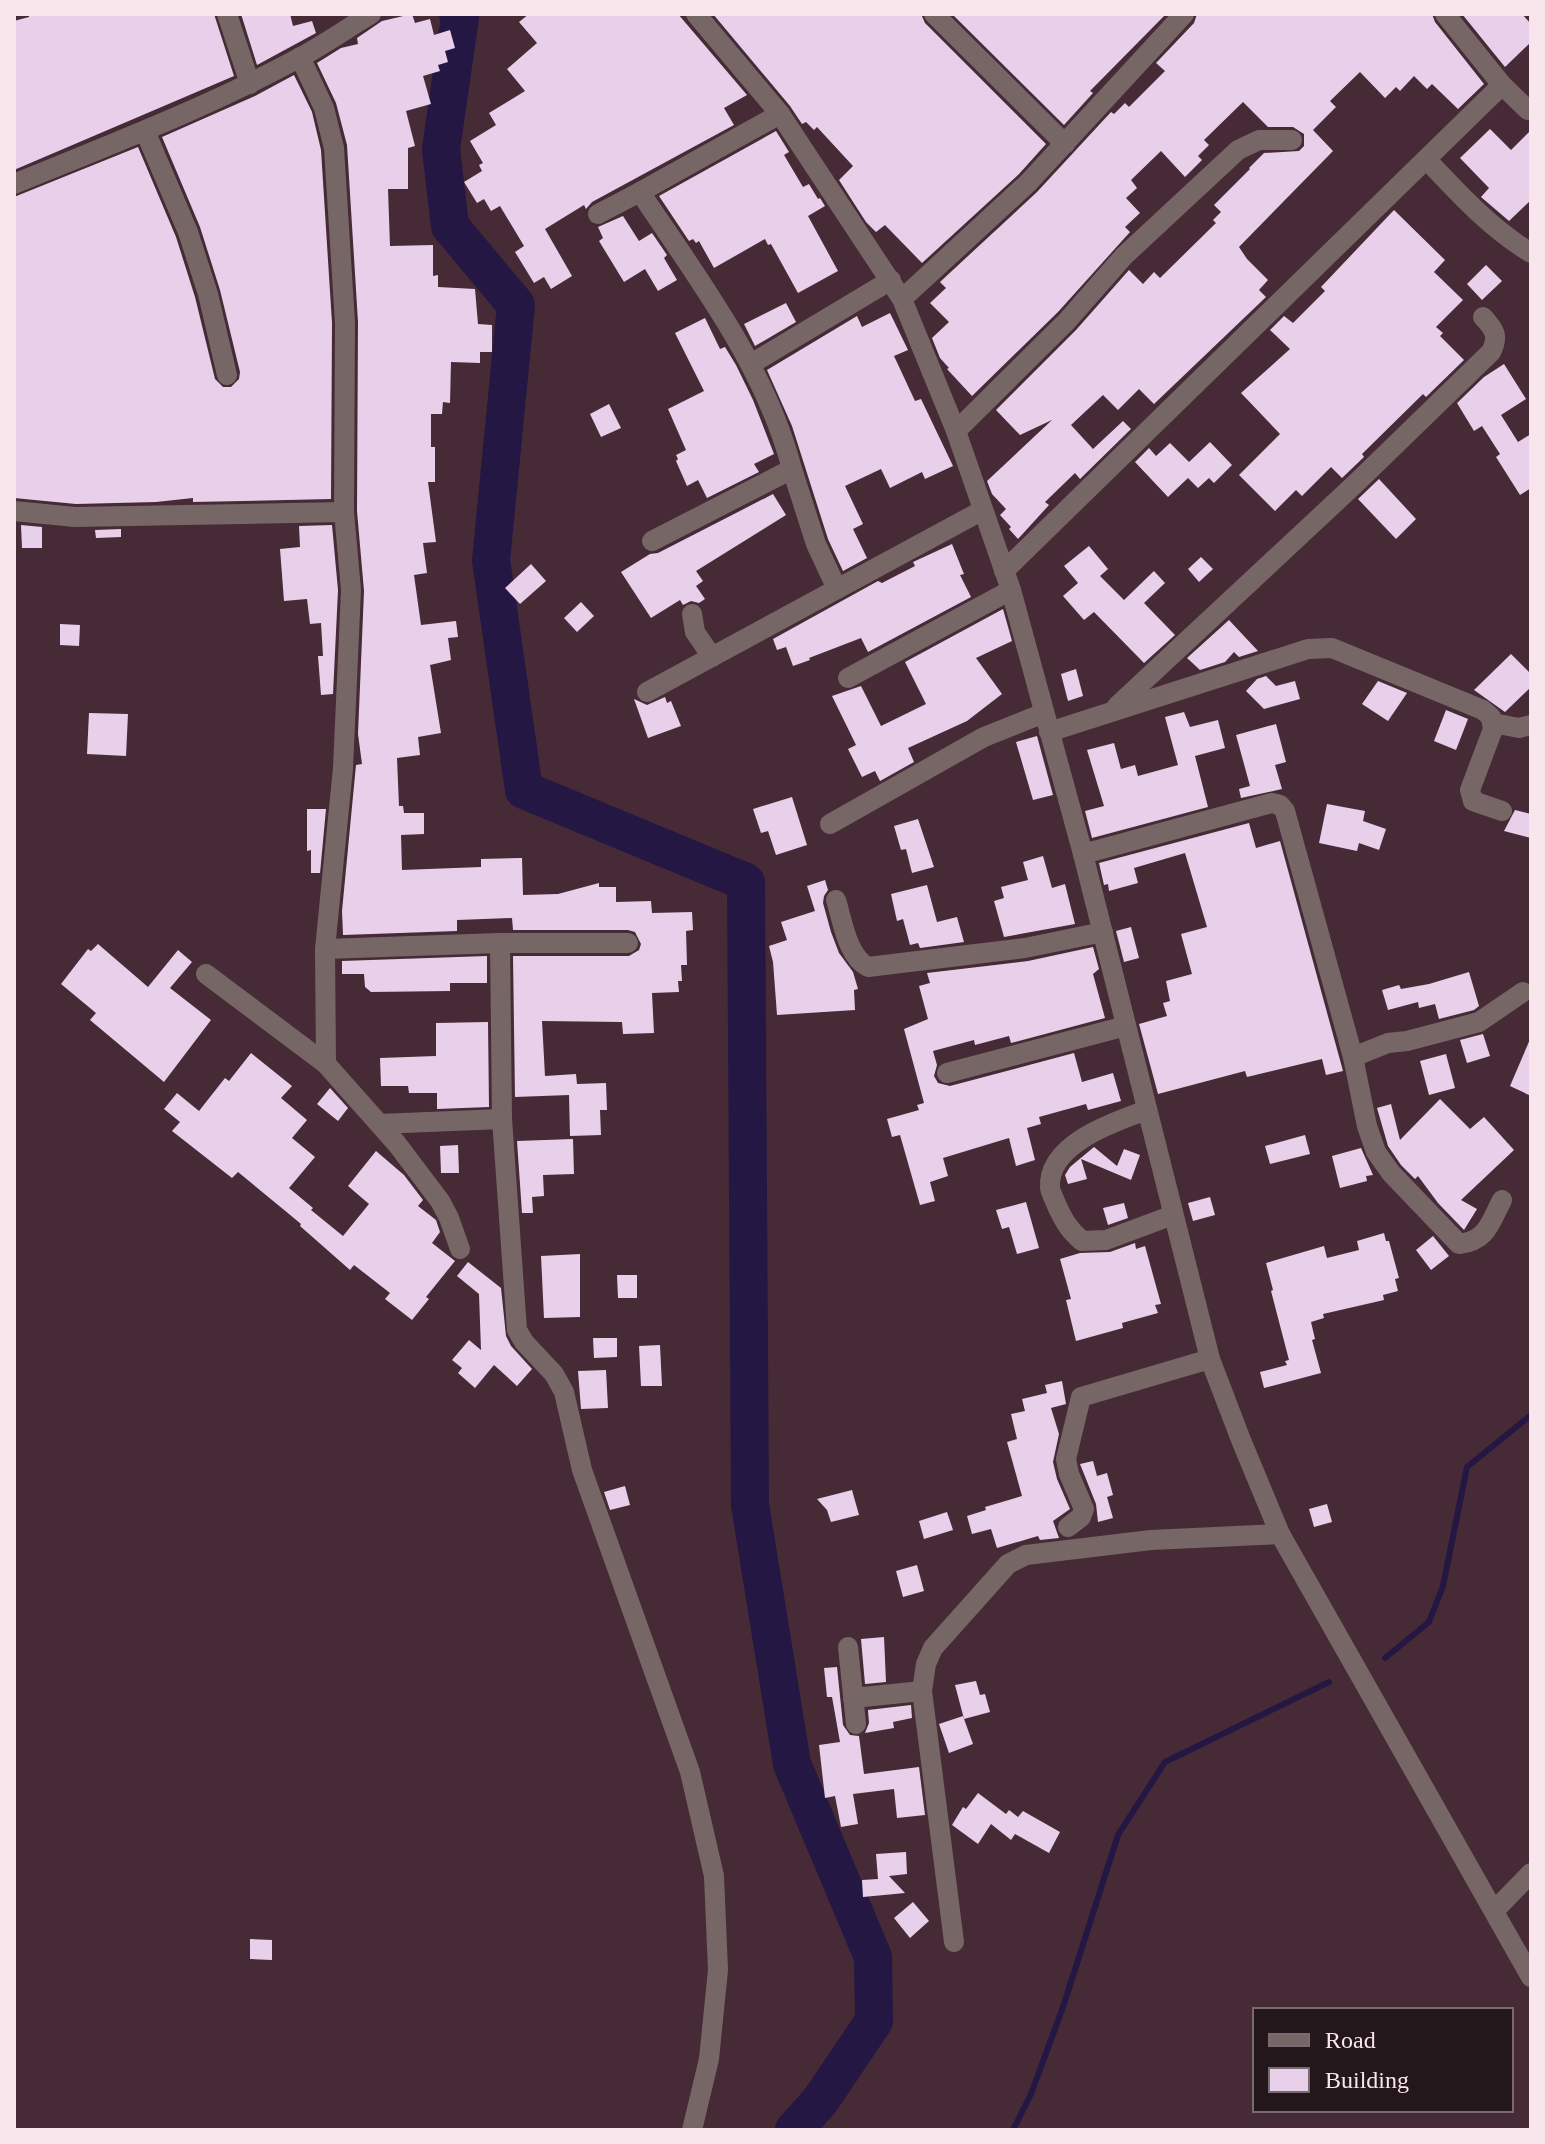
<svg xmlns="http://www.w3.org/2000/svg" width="1545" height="2144" font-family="Georgia,serif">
<rect width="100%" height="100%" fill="#462a36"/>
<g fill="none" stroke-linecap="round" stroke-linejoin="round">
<g stroke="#241743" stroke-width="6">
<polyline points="1385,1658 1429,1622 1443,1586 1467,1467 1531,1415"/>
<polyline points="1013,2130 1031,2094 1063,2007 1118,1835 1165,1762 1329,1682"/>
</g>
<polyline stroke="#241743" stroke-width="38" points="458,14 460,17 441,149 450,226 516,305 491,560 524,790 746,882 750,1505 792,1764 873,1957 874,2021 820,2101 794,2130"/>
</g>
<g fill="#e8d0eb">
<polygon points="29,14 214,14 234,76 14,170 14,21 29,17"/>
<polygon points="241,14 290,14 293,26 312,21 316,33 257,65"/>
<polygon points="412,14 415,23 430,19 434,35 450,30 455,48 445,51 448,62 438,65 440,71 423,76 431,104 406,111 415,146 408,148 408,189 388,189 390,246 433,245 433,276 438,275 438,287 475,289 478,324 492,325 492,352 480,352 480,363 451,362 450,403 443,402 442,414 431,414 431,447 435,447 435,482 428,482 436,542 423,543 427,573 414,575 421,625 456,621 458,637 448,638 451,660 430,665 441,733 418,737 420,755 397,758 399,806 403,806 404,813 424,813 424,834 401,835 402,870 481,867 481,859 522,858 523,895 558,894 599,883 599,887 616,887 616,902 651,901 652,913 692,912 693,930 686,931 687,965 681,965 682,981 678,981 679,992 652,993 654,1033 623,1034 622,1022 542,1021 545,1076 576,1074 577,1084 606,1083 607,1110 600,1110 601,1135 570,1136 569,1095 515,1097 513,956 629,956 639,950 641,944 635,932 628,930 513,930 512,918 457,920 457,931 343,935 342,911 356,765 362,764 358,734 364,591 357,511 358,322 347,145 336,103 317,63 341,48 358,44 357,38 382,21"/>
<polygon points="529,14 678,14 747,95 724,108 734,125 592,202 586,209 584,205 545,229 572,276 551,289 544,277 534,283 515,252 524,246 500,206 491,211 484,199 477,203 464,182 482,171 479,165 483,163 470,141 496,125 489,113 525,91 507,69 537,43 519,22"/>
<polygon points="713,14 921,14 925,23 1046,144 1019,174 922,263 885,225 876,232 866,222 839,180 853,166 817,127 814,130 806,122 802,124 790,106"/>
<polygon points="952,14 1166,14 1090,91 1093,93 1064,125"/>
<polygon points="1197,14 1432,14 1435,22 1484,84 1458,109 1432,84 1427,89 1414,76 1400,91 1396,87 1385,98 1360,72 1330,101 1336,107 1313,130 1333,151 1239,247 1247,259 1268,280 1259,290 1266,297 1154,404 1139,389 1118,410 1103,395 1071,425 1093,449 1123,421 1131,429 1080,479 1075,473 1045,502 1049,505 1018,539 1009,529 1011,527 1000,515 1006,509 992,494 987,481 1052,420 1020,435 996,410 1076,330 1129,270 1143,284 1154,272 1160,278 1216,223 1213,220 1221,212 1214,205 1250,169 1249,168 1264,153 1299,151 1304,146 1304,134 1293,127 1268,127 1243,102 1204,140 1209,145 1198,156 1202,160 1185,177 1161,151 1131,180 1137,188 1126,198 1140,213 1125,227 1130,232 1058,312 972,396 947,369 949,368 940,358 932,338 949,322 930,303 946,288 940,282 1037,192 1111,112 1114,114 1125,103 1129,107 1165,71 1156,63 1194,23"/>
<polygon points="1462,14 1522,14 1531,24 1531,42 1505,67"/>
<polygon points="294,75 312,112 321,150 332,323 331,499 193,502 193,498 156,502 76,504 14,498 14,197 138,147 176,237 195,297 215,379 223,387 231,387 239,379 240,372 220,290 200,227 162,137 255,96"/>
<polygon points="1490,129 1511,150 1531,130 1531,200 1509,221 1481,197 1489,188 1460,158"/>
<polygon points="776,131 789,152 784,155 803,187 809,184 818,199 820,198 825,206 808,216 838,271 798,293 771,244 768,245 765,239 714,268 699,241 696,243 693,239 689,241 659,196"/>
<polygon points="1394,210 1445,260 1434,272 1463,300 1436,327 1443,333 1440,336 1464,360 1426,397 1423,394 1362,454 1364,457 1342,478 1331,467 1302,496 1296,490 1275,511 1239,475 1280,434 1241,393 1290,349 1270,330 1284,316 1293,323 1325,291 1321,287"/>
<polygon points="623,216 639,241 652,233 667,255 664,258 677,280 658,291 645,269 624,282 599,241 603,238 598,227"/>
<polygon points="1486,265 1502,281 1482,300 1467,284"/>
<polygon points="786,303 796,322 755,346 744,324"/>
<polygon points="890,313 908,350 894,356 915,401 921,399 953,466 925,479 922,472 890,488 881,469 845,486 863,524 853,529 867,558 843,571 828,539 792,426 767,370 857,316 862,327"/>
<polygon points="705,318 720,349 725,347 736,365 753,400 774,454 754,464 759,472 707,498 698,480 687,486 676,461 678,459 676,455 686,450 668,409 704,391 675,333"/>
<polygon points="1504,364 1526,399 1501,415 1518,442 1531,434 1531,488 1520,495 1496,457 1500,454 1482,426 1474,431 1457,403 1484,377"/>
<polygon points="609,404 621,428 601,437 590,414"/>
<polygon points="1210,442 1232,465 1214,483 1209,478 1198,488 1188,478 1168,497 1135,462 1149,448 1156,456 1170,443 1189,462"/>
<polygon points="1379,479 1416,519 1396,539 1358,499"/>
<polygon points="773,494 786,515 696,571 703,581 696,586 705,599 699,603 691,601 683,605 680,600 651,618 621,572 650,554 658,553"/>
<polygon points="21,525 42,527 42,548 22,548"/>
<polygon points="332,525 338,590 333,694 321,695 318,656 323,656 321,623 310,624 307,599 284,601 280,549 300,547 299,526"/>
<polygon points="121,529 121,537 96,538 95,530"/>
<polygon points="952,544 964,574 960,575 971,597 868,652 861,638 809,658 810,660 793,666 786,647 777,650 773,639 878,581 882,583 915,566 913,562"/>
<polygon points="1089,546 1108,569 1100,576 1124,600 1154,571 1165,583 1144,603 1175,635 1144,663 1094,612 1084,620 1063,596 1078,583 1064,566"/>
<polygon points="1201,557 1213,569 1199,582 1188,569"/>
<polygon points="531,564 546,581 520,604 505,588"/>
<polygon points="581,602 594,616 577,632 564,618"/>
<polygon points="1003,609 1012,641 976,658 1002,694 967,721 908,748 914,762 880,781 875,771 862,777 848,749 856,745 832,696 861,686 881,726 926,704 905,662"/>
<polygon points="1229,620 1258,651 1239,657 1234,652 1225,662 1200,670 1187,658"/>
<polygon points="60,624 80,625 79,646 60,645"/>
<polygon points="1511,654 1531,674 1531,687 1505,712 1474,690"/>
<polygon points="1076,669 1083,696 1068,701 1061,674"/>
<polygon points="1266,676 1276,686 1295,681 1300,699 1264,709 1246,691 1257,679"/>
<polygon points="1378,681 1407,693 1388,721 1362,704"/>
<polygon points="665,697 667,703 671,701 681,726 648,738 634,699 647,705"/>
<polygon points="1446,710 1468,719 1456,750 1434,741"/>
<polygon points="1184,712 1190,727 1218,720 1225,748 1195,756 1208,807 1092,838 1085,811 1104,806 1087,750 1114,743 1121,769 1135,765 1138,776 1178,765 1165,717"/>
<polygon points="89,713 128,714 126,756 87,754"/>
<polygon points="1276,724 1286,762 1275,765 1282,789 1241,798 1239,789 1250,786 1236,735"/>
<polygon points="1037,736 1053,795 1033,800 1016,742"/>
<polygon points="792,797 807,845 776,855 768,831 761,833 753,809"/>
<polygon points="1327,804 1365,811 1363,821 1386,829 1379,850 1359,843 1357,851 1319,843"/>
<polygon points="307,809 326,809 320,873 311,873 311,850 307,851"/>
<polygon points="1515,810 1531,814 1531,838 1504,831"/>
<polygon points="918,819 934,867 912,873 906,849 901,850 894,826"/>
<polygon points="1249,823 1256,848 1280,841 1343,1071 1326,1075 1322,1059 1247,1077 1245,1071 1158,1094 1139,1024 1167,1016 1163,1003 1170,1001 1166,981 1192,974 1181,934 1207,927 1185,853 1134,868 1138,883 1109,891 1108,884 1104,885 1099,863"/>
<polygon points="1043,856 1052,888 1065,884 1075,924 1004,937 994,901 1004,898 1001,887 1028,880 1023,862"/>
<polygon points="825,880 828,890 824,896 823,903 831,932 839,953 853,972 858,989 854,990 855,1010 777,1015 773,962 769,946 787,940 781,922 815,911 807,886"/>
<polygon points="927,885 937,922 957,917 964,942 920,948 918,943 910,945 903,919 897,921 891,894"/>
<polygon points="1131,927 1139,958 1124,962 1116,931"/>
<polygon points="98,944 148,987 178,950 192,962 170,988 211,1020 164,1082 90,1020 96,1013 61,984 88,949 91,951"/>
<polygon points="1093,947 1099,969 1093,974 1105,1018 1011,1043 1009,1036 975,1045 974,1040 933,1051 937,1065 934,1076 938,1083 950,1086 1074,1053 1082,1082 1113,1073 1121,1101 1088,1110 1086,1104 1039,1117 1041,1124 1027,1128 1035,1160 1016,1166 1009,1138 943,1158 948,1176 930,1182 935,1201 920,1205 900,1135 892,1137 887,1119 919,1110 917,1105 924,1103 904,1029 928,1019 919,986 930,983 927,973 1028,961"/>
<polygon points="487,956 487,983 450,983 450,991 371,992 365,987 364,974 342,974 342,961"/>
<polygon points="1469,972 1479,1006 1474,1010 1439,1019 1435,1004 1419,1008 1418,1002 1388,1010 1382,990 1399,985 1401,989 1429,984"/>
<polygon points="488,1022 489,1107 437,1109 437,1093 409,1093 408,1086 381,1086 380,1058 436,1056 436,1023"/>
<polygon points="1483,1034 1490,1056 1467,1063 1460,1040"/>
<polygon points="1531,1037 1531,1096 1510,1086"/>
<polygon points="251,1053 292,1086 281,1098 307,1120 292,1138 315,1157 289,1188 313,1208 311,1210 343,1236 369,1204 348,1186 376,1151 404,1175 423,1200 418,1206 436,1220 440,1232 432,1243 455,1261 426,1297 429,1299 412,1320 385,1299 390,1293 354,1265 350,1270 300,1226 301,1224 289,1214 238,1172 232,1178 172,1131 180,1122 164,1109 177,1093 199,1111 225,1078 229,1081"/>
<polygon points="1446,1054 1455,1088 1429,1095 1420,1061"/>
<polygon points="330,1088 348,1108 338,1121 317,1104"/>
<polygon points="1440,1099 1470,1129 1484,1117 1514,1150 1461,1200 1477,1209 1464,1230 1438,1203 1418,1176 1415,1179 1401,1165 1388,1146 1377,1108 1391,1104 1400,1140"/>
<polygon points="1305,1135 1310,1154 1270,1164 1265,1146"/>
<polygon points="573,1139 574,1174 543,1175 544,1196 532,1197 533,1213 522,1213 517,1141"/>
<polygon points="458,1145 459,1173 441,1173 440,1146"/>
<polygon points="1094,1147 1117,1166 1124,1149 1140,1155 1131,1180 1081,1159 1087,1179 1068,1184 1065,1175 1070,1167"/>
<polygon points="1361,1148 1373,1175 1366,1176 1367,1181 1340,1188 1332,1156"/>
<polygon points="1210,1197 1215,1215 1193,1221 1188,1203"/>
<polygon points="1026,1202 1039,1248 1017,1254 1009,1227 1002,1229 996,1210"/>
<polygon points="1124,1203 1128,1218 1108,1225 1103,1208"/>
<polygon points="1384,1233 1386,1241 1389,1241 1399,1278 1395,1279 1398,1291 1383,1295 1384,1300 1323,1314 1324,1318 1311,1322 1315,1339 1312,1340 1321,1373 1264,1388 1260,1372 1287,1365 1285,1361 1289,1360 1271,1291 1273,1290 1266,1263 1324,1246 1327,1258 1359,1250 1357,1241"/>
<polygon points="1433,1236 1449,1256 1431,1270 1416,1250"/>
<polygon points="1135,1243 1136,1249 1145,1246 1161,1304 1155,1305 1158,1313 1122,1323 1123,1328 1076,1341 1066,1300 1071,1299 1060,1259 1080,1253 1110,1252"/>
<polygon points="580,1254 580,1317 544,1318 541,1256"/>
<polygon points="468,1262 501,1288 506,1336 511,1346 532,1369 517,1386 494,1365 475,1388 458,1373 462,1368 452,1360 469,1340 481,1350 479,1294 457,1276"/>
<polygon points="617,1275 637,1275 637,1298 618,1298"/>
<polygon points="593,1338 617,1338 617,1357 594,1358"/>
<polygon points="660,1345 662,1386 641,1386 639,1346"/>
<polygon points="606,1370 608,1408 581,1409 578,1371"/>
<polygon points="1062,1381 1066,1404 1051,1408 1059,1434 1053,1462 1057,1479 1070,1509 1053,1521 1059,1538 1040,1540 1038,1536 997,1548 991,1529 972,1534 967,1516 986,1510 985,1507 1022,1496 1007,1442 1017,1439 1011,1414 1025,1411 1022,1399 1047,1393 1045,1385"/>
<polygon points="1093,1461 1097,1476 1107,1473 1113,1495 1107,1497 1113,1518 1098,1522 1096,1504 1080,1464"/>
<polygon points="625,1486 630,1505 610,1510 604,1492"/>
<polygon points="852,1490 859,1515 831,1522 827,1510 817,1499"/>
<polygon points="1327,1504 1332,1522 1314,1527 1309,1509"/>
<polygon points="947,1512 953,1530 924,1539 919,1521"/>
<polygon points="917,1565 924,1591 903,1597 896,1571"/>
<polygon points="884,1637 886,1682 865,1684 861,1639"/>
<polygon points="837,1667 843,1725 850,1735 859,1736 864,1774 919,1767 925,1815 897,1818 894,1789 853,1794 858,1824 841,1827 835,1796 825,1798 819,1745 840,1742 832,1697 827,1697 824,1668"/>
<polygon points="976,1681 980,1695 985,1694 990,1712 964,1719 955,1685"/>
<polygon points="911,1705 912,1718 893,1722 894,1728 865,1733 869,1723 868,1710"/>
<polygon points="963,1716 973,1744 949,1753 939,1724"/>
<polygon points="978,1793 1006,1814 1009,1810 1018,1817 1023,1811 1060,1832 1049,1853 1015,1834 1011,1840 991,1824 978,1844 952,1825 963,1807 966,1809"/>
<polygon points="906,1852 907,1874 889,1876 905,1893 863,1897 862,1880 878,1879 876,1854"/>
<polygon points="913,1902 929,1921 910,1938 894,1918"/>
<polygon points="250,1939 272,1940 272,1960 250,1959"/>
</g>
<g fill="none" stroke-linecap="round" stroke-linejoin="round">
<g stroke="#766766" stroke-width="20">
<polyline points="227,14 250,84"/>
<polyline points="696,14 780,114 902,299 956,431 1011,590 1083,854 1210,1359 1241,1440 1280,1534 1531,1977"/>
<polyline points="934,14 1065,144"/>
<polyline points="300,57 324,108 334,148 345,323 344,512 351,590 343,768 325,949 326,1064"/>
<polyline points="1502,85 1528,110"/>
<polyline points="145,131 188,232 208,294 227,375"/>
<path d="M1427,160C1460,195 1490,228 1531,253"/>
<path d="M14,184C109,145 206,108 297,59C322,46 346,29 371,14"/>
<polyline points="598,214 640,192"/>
<polyline points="902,299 1028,183 1184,14"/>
<polyline points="751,364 891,280"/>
<polyline points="956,431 1067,321 1124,256 1238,150 1259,140 1292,140"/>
<polyline points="792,469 816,544 837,589"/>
<polyline points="14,511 75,517 344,512"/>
<path d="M652,541L792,469C765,366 698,279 640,192L780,114"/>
<polyline points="1004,571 1502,85 1445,14"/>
<polyline points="692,614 695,632 712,657"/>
<polyline points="848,678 1011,590"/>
<polyline points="647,692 983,510"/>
<path d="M1117,706L1354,485L1491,352C1499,336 1495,330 1483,317"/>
<polyline points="1493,723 1519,728 1531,725"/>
<polyline points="1049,732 1308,649 1332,648 1483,710 1491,717 1493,729 1470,790 1473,801 1502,811"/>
<polyline points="830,824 984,737 1044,713"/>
<path d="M1083,854L1272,803L1280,805L1285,811L1353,1057L1367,1126L1376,1152L1391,1173L1459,1244C1487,1241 1490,1223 1502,1200"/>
<path d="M836,900C843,922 847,956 868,967L1025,948L1103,932"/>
<polyline points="500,943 502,1119 517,1330 524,1342 554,1374 564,1392 582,1470 690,1772 714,1876 718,1970 709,2059 692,2130"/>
<polyline points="325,949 500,943 628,943"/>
<polyline points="206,974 326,1064 397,1144 440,1201 449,1218 460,1249"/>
<polyline points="1353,1057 1388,1043 1407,1041 1479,1022 1523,992"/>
<polyline points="947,1073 1126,1026"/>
<path d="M1147,1110C1114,1122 1047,1144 1050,1188C1051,1193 1055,1201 1057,1206C1064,1221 1069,1230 1082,1241L1106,1240L1173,1215"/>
<polyline points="379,1124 502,1119"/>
<polyline points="1068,1527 1081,1517 1084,1509 1069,1474 1066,1459 1081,1397 1210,1359"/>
<polyline points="848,1647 856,1724"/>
<polyline points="853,1698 922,1691"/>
<polyline points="1494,1911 1531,1873"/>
<polyline points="954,1942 922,1691 926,1664 933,1648 1008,1564 1026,1555 1151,1540 1280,1534"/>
</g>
</g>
<rect width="1545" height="2144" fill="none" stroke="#f8e6ec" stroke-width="32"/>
<rect x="1253" y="2008" width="260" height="104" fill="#24171c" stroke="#796a6f" stroke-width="2"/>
<rect x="1269" y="2034" width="40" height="12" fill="#766766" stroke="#796a6f" stroke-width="2"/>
<text x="1325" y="2048" font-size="24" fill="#f8e6ec">Road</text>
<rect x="1269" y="2068" width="40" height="24" fill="#e8d0eb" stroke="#796a6f" stroke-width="2"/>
<text x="1325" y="2088" font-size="24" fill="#f8e6ec">Building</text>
</svg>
